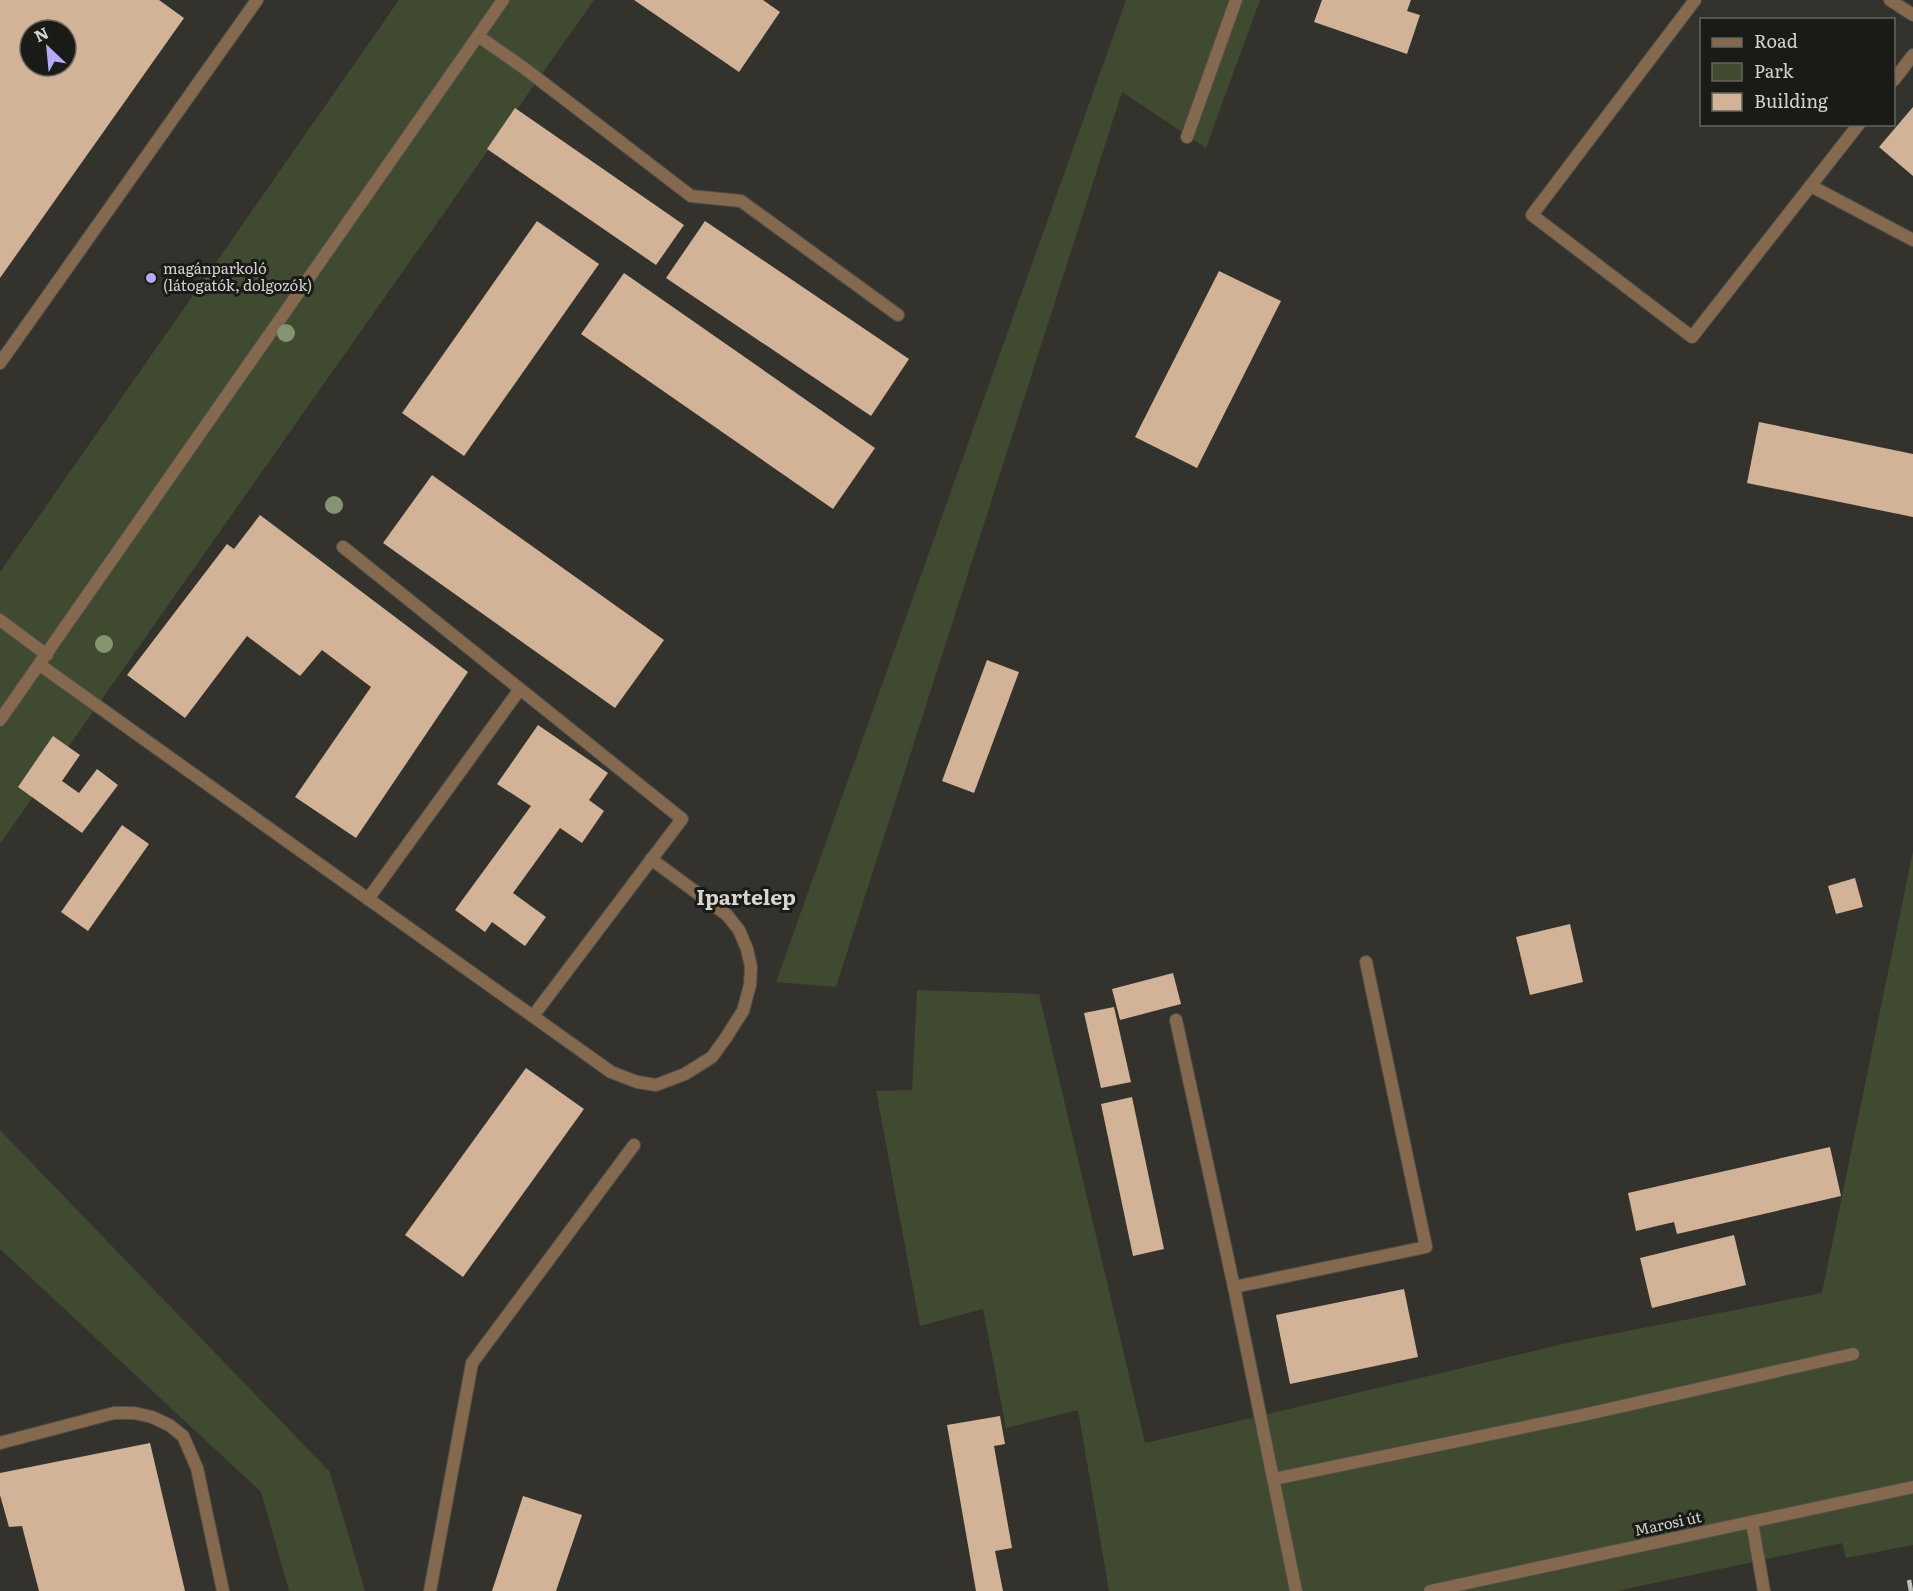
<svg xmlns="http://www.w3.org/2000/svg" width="1913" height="1591" font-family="Literata,serif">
<rect width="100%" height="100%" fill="#33322c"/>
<g fill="#3f4a31">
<polygon points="399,0 594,0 0,844 0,572"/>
<polygon points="1126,0 1260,0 1206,148 1122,92 836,987 776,982"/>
<polygon points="1913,851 1913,1545 1846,1558 1842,1543 1617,1591 1109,1591 1078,1410 1006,1428 983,1309 920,1326 876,1091 912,1090 917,990 1039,994 1145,1443 1576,1341 1822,1293"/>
<polygon points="0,1130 330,1472 365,1591 289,1591 261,1492 0,1249"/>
</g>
<g fill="#d3b397" fill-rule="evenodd">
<path d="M0,0H159L184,18L0,278ZM30,30H66V66H30Z"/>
<polygon points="634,0 763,0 780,12 739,72"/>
<polygon points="1322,0 1411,0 1407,11 1420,15 1407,54 1314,22"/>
<polygon points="1913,107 1913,176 1879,147"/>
<polygon points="515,108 684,225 656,265 487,149"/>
<polygon points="537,221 599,264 464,456 402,413"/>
<polygon points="705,221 909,359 871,416 666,278"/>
<polygon points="1219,271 1281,301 1197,468 1135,437"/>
<polygon points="624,273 875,448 833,509 581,334"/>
<polygon points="1759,422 1913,454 1913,517 1747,483"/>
<polygon points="432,475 664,640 615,708 383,543"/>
<polygon points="260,515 468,672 356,838 295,797 371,687 322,650 300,676 247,636 185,718 127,675 227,544 234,549"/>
<polygon points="987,660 1019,672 974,793 942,781"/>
<polygon points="538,725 608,773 589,800 604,811 582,843 560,828 513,893 546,917 525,946 492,922 485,932 455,910 531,806 497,784"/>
<polygon points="53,736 80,755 62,781 79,793 97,769 118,785 82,833 18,787"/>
<polygon points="122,825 149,844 88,931 61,912"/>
<polygon points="1855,878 1863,907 1836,914 1828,886"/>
<polygon points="1570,924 1583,982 1530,995 1516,937"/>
<polygon points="1173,973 1181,1004 1120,1020 1112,989"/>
<polygon points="1114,1007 1131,1082 1101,1088 1084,1013"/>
<polygon points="526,1068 584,1109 463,1277 405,1235"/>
<polygon points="1132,1097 1164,1249 1133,1256 1101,1104"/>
<polygon points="1830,1147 1841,1196 1677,1234 1674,1222 1636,1231 1628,1193"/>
<polygon points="1734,1235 1746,1285 1652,1308 1640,1258"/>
<polygon points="1404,1289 1418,1357 1290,1384 1276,1315"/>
<polygon points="1000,1416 1005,1444 994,1446 1012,1548 995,1551 1003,1591 976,1591 947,1425"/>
<polygon points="150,1443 185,1591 39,1591 22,1526 9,1527 0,1495 0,1473"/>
<polygon points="523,1496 582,1515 556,1591 492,1591"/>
</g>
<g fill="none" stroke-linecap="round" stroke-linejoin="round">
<defs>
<g id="service">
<polyline points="1695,0 1532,215 1692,337 1859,124"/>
<polyline points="1890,0 1913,15"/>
<polyline points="478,36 524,68 691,196 741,201 898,315"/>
<polyline points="1894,80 1913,55"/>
<polyline points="1811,186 1913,240"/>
<polyline points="0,363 257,0"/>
<polyline points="343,547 682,819 533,1016"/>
<polyline points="0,620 47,655"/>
<polyline points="40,665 611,1072 637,1082 656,1085 685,1074 712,1057 725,1039 743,1011 750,985 751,967 747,949 739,930 727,915 651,859"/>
<polyline points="368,899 520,689"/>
<polyline points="1176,1020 1234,1287 1296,1591"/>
<polyline points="1234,1287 1426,1247 1366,962"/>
<polyline points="0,1443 114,1413 134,1413 152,1417 169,1425 183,1436 197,1468 223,1591"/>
<polyline points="1274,1479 1583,1415 1853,1354"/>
<polyline points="1752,1522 1764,1591"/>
<polyline points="430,1591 472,1363 634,1145"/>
</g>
<g id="minor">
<polyline points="1187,137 1236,0"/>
<polyline points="0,720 503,0"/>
</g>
<polyline id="tertiary" points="1430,1591 1913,1487"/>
</defs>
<use href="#service" stroke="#504f49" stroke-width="14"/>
<use href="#minor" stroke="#504f49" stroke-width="14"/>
<use href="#tertiary" stroke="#504f49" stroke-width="14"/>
<use href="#service" stroke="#84694f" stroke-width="12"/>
<use href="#minor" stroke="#84694f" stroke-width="12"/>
<use href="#tertiary" stroke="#84694f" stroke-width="12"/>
<polyline stroke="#c0bfbb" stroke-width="4.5" stroke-dasharray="12 6" stroke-linecap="butt" points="1909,1580 1911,1591"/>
</g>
<g fill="#849370">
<circle cx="286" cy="333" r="9"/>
<circle cx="334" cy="505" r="9"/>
<circle cx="104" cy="644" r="9"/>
</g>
<circle fill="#b7abf8" stroke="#1a1a17" stroke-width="2" cx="151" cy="278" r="6"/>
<g text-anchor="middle" stroke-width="6" stroke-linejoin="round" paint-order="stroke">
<g font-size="15" fill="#d3d2ce" stroke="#1a1a17" text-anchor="start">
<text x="163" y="274">magánparkoló<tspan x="163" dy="17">(látogatók, dolgozók)</tspan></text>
</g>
<g font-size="15" fill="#d3d2ce" stroke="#1a1a17">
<text transform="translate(1668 1524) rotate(-12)" y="5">Marosi út</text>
</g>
<g font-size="21" font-weight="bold" fill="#d7d6ce" stroke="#1a1a17">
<text x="746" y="905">Ipartelep</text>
</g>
</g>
<rect x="1700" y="18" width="195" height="108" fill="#1a1a17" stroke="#646460" stroke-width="1.5"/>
<rect x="1712" y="38" width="30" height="9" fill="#84694f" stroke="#646460" stroke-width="1.5"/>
<text x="1754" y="48" font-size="18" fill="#d3d2ce">Road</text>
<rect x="1712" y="63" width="30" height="18" fill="#3f4a31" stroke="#646460" stroke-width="1.5"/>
<text x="1754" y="78" font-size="18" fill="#d3d2ce">Park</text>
<rect x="1712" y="93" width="30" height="18" fill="#d3b397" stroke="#646460" stroke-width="1.5"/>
<text x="1754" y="108" font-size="18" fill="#d3d2ce">Building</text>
<g transform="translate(48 48) rotate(334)"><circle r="28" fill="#1a1a17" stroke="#646460" stroke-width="1.5"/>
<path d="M0-4.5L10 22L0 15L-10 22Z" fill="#b7abf8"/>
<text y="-9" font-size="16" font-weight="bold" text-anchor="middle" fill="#d3d2ce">N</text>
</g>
</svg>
